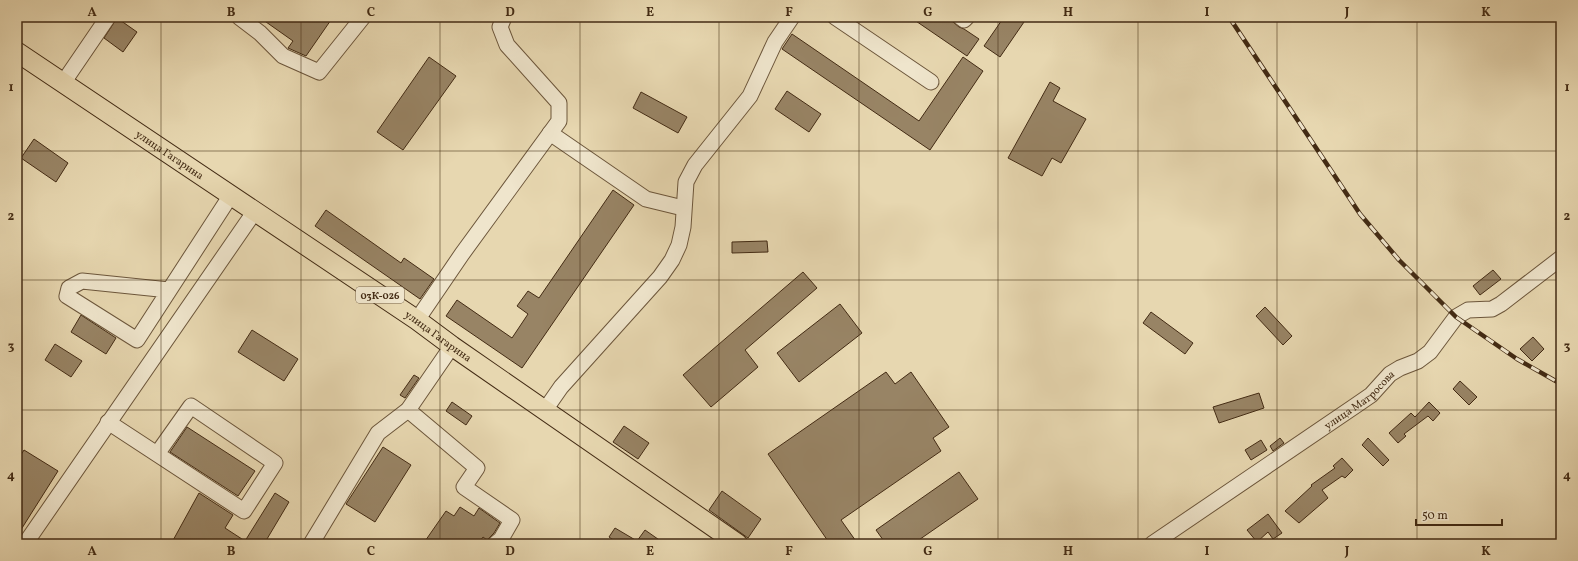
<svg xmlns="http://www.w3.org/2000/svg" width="1578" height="561" font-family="Vollkorn,serif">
<rect width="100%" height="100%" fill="#e7d7b0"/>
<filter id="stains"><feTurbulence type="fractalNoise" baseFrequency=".005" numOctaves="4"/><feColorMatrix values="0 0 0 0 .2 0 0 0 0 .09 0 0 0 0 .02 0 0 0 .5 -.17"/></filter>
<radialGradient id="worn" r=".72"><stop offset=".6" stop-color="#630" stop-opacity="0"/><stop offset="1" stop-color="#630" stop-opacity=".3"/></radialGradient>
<g fill="#988465" stroke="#432b14">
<polygon points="259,17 333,17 306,56 288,48 293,41"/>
<polygon points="910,17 947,17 959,27 964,29 979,39 967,56"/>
<polygon points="1004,17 1016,17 1024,22 1000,57 984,46"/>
<polygon points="117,18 137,32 123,52 104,38"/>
<polygon points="792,34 919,121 963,57 983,71 930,150 782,49"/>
<polygon points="429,57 456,76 403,150 377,132"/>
<polygon points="1050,82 1060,88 1053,101 1086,119 1061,163 1052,158 1042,176 1008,158"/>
<polygon points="787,91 821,114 809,132 775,109"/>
<polygon points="641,92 687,117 678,133 633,108"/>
<polygon points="34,139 68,163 56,182 21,158"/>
<polygon points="613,190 634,205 522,368 446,316 457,300 512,338 528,314 517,306 528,291 539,298"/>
<polygon points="326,210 401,263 404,258 434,279 420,299 315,226"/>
<polygon points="767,241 768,252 732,253 732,242"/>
<polygon points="1493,270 1501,279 1480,295 1473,286"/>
<polygon points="803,272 817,288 745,350 758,367 711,407 683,375"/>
<polygon points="840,304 862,333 799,382 777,353"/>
<polygon points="1265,307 1292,336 1283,345 1256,316"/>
<polygon points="1151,312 1193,343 1185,354 1143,323"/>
<polygon points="81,315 116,338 106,354 71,332"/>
<polygon points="252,330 298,359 284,381 238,352"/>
<polygon points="1533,337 1544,349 1532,361 1520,349"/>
<polygon points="55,344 82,361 71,377 45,360"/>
<polygon points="886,372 895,384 911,372 949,427 933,438 941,451 841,520 858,544 830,544 768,454"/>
<polygon points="414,375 419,378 405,398 400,395"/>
<polygon points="1460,381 1477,397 1469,405 1453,389"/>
<polygon points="1259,393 1264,408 1219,423 1213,407"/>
<polygon points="452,402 472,416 466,425 446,411"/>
<polygon points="1429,402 1440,413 1433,421 1428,416 1404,434 1406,436 1398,443 1389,433 1411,413 1415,417"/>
<polygon points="624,426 649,443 638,459 613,442"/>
<polygon points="187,427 255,471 238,496 170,452"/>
<polygon points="1280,438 1284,443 1273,451 1270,446"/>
<polygon points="1368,438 1389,460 1383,466 1362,445"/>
<polygon points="1261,440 1267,450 1251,460 1245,450"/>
<polygon points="383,447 411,465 375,522 346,504"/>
<polygon points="24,450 58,471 17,536 17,461"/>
<polygon points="1342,458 1353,470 1345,478 1342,476 1322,490 1328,498 1299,523 1285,511 1312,486 1311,485 1335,468 1333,466"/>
<polygon points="959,472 978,499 913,544 886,544 876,530"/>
<polygon points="722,491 761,519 748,538 709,510"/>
<polygon points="199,493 233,515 225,528 245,541 275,493 289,502 264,544 171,544"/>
<polygon points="460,507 474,516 479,508 500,523 494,533 487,540 483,537 478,544 423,544 446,511 454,516"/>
<polygon points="1268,514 1282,533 1273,539 1268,532 1257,542 1247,530"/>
<polygon points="615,528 637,541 645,530 665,544 619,544 609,537"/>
</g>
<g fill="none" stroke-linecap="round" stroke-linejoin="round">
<defs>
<g id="minor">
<polyline points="239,17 260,33 283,56 319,72 363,17"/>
<polyline points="835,17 931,82"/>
<polyline points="960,17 964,20 967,17"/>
<polyline points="63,83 108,17"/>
<polyline points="550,133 646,199 683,208"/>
<polyline points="169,290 82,281 69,288 67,296 137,340 231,195"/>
<polyline points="417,320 462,254 559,121 559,103 507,45 500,27 504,17"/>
<polyline points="408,410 477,468 464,487 512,520 501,539 495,544"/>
<polyline points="545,410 561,387 660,277 672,260 679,245 683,227 686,182 695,165 750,96 775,42 792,17"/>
<polyline points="108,422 244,511 275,463 191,406 157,454"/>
<polyline points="25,544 255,211"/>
<polyline points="311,544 378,433 408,410 452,346"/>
<path id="s1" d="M1152,544L1355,406L1371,395L1390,374L1400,368L1418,361L1430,352L1456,317L1468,310L1492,309L1501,304L1561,258"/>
</g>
<g id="major">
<path id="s2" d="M17,52L417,320L452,346L738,544"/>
</g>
</defs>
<use href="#minor" stroke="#6c563b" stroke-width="17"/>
<use href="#major" stroke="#432b14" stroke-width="21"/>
<use href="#minor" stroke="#efe5cc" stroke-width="15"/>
<use href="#major" stroke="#e7d7b0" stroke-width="19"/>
<defs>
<polyline id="rail" points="1229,17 1360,214 1399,260 1456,317 1517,359 1561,384"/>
</defs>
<use href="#rail" stroke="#432b14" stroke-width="4.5"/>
<use href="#rail" stroke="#efe5cc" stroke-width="3" stroke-dasharray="9" stroke-linecap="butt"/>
</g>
<path fill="none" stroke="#432b14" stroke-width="1" stroke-opacity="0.55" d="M161,17V544M301,17V544M440,17V544M580,17V544M719,17V544M859,17V544M998,17V544M1138,17V544M1277,17V544M1417,17V544M17,151H1561M17,280H1561M17,410H1561"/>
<g text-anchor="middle" stroke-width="3" stroke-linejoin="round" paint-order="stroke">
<rect fill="#efe5cc" stroke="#77634b" stroke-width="1" x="356" y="287" width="48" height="16" rx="3"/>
<g font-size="10" font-weight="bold" fill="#432b14">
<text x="380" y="299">03К-026</text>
</g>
<g font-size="11" fill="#432b14" stroke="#efe5cc">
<text dy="4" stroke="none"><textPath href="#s2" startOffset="184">улица Гагарина</textPath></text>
<text dy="4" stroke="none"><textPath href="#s2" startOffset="508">улица Гагарина</textPath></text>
<text dy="4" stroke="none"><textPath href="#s1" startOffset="253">улица Матросова</textPath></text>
</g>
</g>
<rect width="1578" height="561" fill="none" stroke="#e7d7b0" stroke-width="44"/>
<path d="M1416 519v6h86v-6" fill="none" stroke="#432b14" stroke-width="2"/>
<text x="1422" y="519" font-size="12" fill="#432b14" stroke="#efe5cc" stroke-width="3" paint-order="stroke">50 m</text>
<rect x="22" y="22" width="1534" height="517" fill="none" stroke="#432b14" stroke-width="1.5"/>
<g font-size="13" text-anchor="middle" font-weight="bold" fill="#432b14">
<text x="92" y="16">A</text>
<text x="231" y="16">B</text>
<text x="371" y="16">C</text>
<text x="510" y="16">D</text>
<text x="650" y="16">E</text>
<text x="789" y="16">F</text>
<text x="928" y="16">G</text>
<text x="1068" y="16">H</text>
<text x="1207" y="16">I</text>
<text x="1347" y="16">J</text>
<text x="1486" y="16">K</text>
<text x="11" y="91">1</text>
<text x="1567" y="91">1</text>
<text x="11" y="220">2</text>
<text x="1567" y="220">2</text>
<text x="11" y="350">3</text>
<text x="1567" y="350">3</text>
<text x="11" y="479">4</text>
<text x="1567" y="479">4</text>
<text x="92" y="555">A</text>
<text x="231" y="555">B</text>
<text x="371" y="555">C</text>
<text x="510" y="555">D</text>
<text x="650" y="555">E</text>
<text x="789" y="555">F</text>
<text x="928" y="555">G</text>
<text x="1068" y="555">H</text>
<text x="1207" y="555">I</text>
<text x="1347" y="555">J</text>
<text x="1486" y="555">K</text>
</g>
<rect width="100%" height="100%" filter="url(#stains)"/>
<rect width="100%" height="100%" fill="url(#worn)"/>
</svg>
